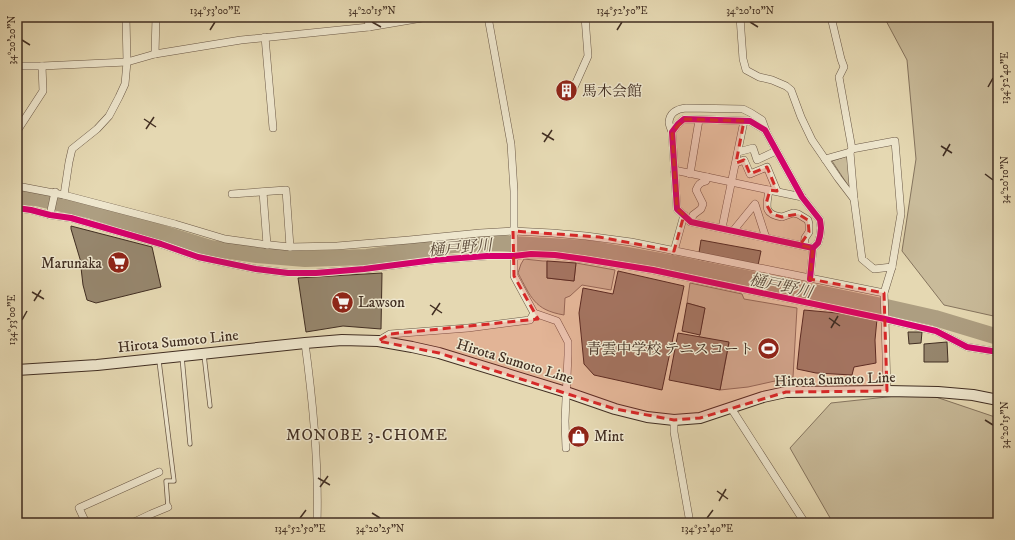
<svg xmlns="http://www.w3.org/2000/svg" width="1015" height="540" font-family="'IM FELL DW Pica','Noto Serif JP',serif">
<rect width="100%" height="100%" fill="#e5d8b2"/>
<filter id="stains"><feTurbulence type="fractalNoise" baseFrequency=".005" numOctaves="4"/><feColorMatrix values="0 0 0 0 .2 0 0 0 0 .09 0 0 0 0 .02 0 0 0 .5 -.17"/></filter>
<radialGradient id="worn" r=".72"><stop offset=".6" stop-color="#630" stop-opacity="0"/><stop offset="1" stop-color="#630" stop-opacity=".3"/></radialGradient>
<g fill="#c9bb9a" stroke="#85745e">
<polygon points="884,17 998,17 998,317 944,305 902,251 916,159 907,60"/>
<polygon points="847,156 851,190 832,161"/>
<path d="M524,259L543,261H547V278L574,281L576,263L615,270L611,290L582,285L570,296L565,298L564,315C534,310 531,297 518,273L521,264Z"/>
<polygon points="690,283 742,294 744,299 797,308 793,377 748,387 720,390 729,343 699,337 705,308 687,303"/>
<polygon points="924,393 998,418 998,523 833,523 790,448 831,403"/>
</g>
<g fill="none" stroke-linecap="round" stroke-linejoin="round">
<polyline stroke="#ad9e81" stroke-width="16" points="17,197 36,198 92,211 210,248 257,255 305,259 367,257 453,245 494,243 587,248 678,264 882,306 935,318 998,337"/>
</g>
<g fill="#96866d" stroke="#412e22">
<polygon points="563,86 571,88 567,99 560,97"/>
<polygon points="71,226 152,247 161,287 96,303 87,300 83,285 80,259 71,229"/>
<polygon points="701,240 761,251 757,270 698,259"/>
<polygon points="547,261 576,263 574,281 547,278"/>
<polygon points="618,271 684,286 662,390 594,375 584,364 579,313 583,288 613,294"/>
<polygon points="382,273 381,329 343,326 306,332 298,278"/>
<polygon points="687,303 705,308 700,335 682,331"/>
<polygon points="804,310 859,315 877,319 875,340 876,363 854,367 852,375 816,373 797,369 800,340"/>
<polygon points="908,332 922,332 921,343 909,344"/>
<polygon points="678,333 729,342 720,390 669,380"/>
<polygon points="947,342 948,362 924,362 924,344"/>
</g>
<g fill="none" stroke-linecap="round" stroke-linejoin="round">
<defs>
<g id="lane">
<polyline points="204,355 210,406"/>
<polyline points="182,357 190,444"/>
<polyline points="159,361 174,481 166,481 168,507"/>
</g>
<g id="street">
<polyline points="368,17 369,27"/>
<polyline points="488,17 511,144 514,191 514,276 534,313 557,321 568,342 568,355 565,421 566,448"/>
<polyline points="740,17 743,59 746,70 759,77 772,80 786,86 791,90 801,117 812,140 838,178 854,199 862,259 874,269 892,267"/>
<polyline points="831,17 841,59 844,67 839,77 852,149 850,152 854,199"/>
<polyline points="265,37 273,128"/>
<polyline points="155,54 156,17"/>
<polyline points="17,66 42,66 127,62 155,54 241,40 369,27 428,17"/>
<polyline points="571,94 588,56 585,17"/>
<polyline points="17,131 43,91 42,66"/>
<path d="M672,132C671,129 669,125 669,122C670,112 677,109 686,108L743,109L751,113L762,120L766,131"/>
<polyline points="852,149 895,141 901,214 892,267 884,293 885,319 887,391"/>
<polyline points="738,152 753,148 757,160 776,151"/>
<polyline points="825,159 850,152"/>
<polyline points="736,163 744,160 750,174 767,167 777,191"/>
<polyline points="674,170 802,197"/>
<polyline points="690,174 699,120"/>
<polyline points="17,186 64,195 175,224 225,239 261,244 290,247 337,246 409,240 480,233 513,231 552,233 586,236 631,242 884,293"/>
<path d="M769,190C767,205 762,214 782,217L793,213L798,214L808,220L809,224V232L805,238L804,246"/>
<polyline points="263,192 267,245"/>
<polyline points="232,194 286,190 290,247"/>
<polyline points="64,195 69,162 72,149 97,129 109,116 119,97 125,84 127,62 126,17"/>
<polyline points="17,208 31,210 50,215 71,218 161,244 198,257 256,269 288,273 316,273 364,269 434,260 487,256 514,256 531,254 555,255 584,259 653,270 885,319 936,331 967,347 998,352"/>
<polyline points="50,215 55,192"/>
<path d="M691,222L693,215L701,209L703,204L696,190C698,185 700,182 706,181L707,177"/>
<polyline points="722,228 744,121"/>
<polyline points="733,231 755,204 766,238"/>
<polyline points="674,251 684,215"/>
<polyline points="810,279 813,248 818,243 820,236 821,228 820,220 802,197 765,130 750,121 684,119 678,124 672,132 677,209 691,222 813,248"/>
<polyline points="378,341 390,334 468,328 530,320 534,313"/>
<path d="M305,343C313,402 319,463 317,523"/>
<polyline points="731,408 805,523"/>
<polyline points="674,420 674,432 690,523"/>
<polyline points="86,523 79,508 159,472"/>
<polyline points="132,523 151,514 168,507"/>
</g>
<polyline id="secondary" points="17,370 97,365 305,343 342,340 378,341 412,347 439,353 566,392 615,409 647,417 674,420 700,418 763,397 786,392 887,391 938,392 973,395 998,400"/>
</defs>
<use href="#lane" stroke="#6a5846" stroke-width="5"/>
<use href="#street" stroke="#6a5846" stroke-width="8"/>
<use href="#secondary" stroke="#412e22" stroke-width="12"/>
<use href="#lane" stroke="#eee6cd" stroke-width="3.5"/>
<use href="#street" stroke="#eee6cd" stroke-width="7"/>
<use href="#secondary" stroke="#eee6cd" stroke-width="10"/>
<defs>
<g id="cycleway">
<polyline points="17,208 31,210 50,215 71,218 161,244 198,257 256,269 288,273 316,273 364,269 434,260 487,256 514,256 531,254 555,255 584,259 653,270 885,319 936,331 967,347 998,352"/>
<polyline points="810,279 813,248 818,243 820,236 821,228 820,220 802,197 765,130 750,121 684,119 678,124 672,132 677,209 691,222 813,248"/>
</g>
</defs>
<use href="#cycleway" stroke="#eee6cd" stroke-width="8"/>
<use href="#cycleway" stroke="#d6006c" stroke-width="6"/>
</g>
<path fill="#d62828" fill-opacity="0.2" stroke="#d62828" stroke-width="3" stroke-dasharray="8 5" stroke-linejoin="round" d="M684,119L744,121L736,163L744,160L750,174L767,167L777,191L770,190L766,204L772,214L782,217L798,214L808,220L809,232L800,245L813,248L810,279L884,293L887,391L786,392L700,418L674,420L615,409L439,353L378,341L390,334L538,319L514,276L513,231L599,237L674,251L684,215L677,209L672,132Z"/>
<path fill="none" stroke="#412e22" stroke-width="1.5" d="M372,22L381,27M750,22L758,27M210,30L215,22M617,30L622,22M22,40L30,45M988,87L993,78M144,119L156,127M146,129L154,117M542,133L554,140M544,142L552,130M941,146L952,153M943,156L950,144M985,174L993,180M32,292L44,299M34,301L41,290M430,305L442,313M432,315L440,303M829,318L840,326M22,320L27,311M831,328L838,316M985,420L993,425M318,478L330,485M320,487L328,476M717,491L728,499M719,501L726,489M372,513L380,518M300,518L306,510M707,518L713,510"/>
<defs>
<symbol id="building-disc" viewBox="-11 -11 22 22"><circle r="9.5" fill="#8f2418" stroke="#eee6cd"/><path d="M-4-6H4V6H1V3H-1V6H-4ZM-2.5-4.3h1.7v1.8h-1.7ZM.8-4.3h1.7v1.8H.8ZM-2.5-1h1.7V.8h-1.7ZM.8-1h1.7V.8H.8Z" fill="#fff"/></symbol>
<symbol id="supermarket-disc" viewBox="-11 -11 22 22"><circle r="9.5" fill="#8f2418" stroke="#eee6cd"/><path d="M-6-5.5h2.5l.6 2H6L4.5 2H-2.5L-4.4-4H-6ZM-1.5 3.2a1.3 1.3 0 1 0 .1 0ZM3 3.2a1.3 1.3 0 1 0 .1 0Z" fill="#fff"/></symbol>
<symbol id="stadium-disc" viewBox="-11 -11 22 22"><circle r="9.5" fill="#8f2418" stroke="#eee6cd"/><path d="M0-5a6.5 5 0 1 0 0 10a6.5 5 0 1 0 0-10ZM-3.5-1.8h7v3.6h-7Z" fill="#fff"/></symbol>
<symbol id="shop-disc" viewBox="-11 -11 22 22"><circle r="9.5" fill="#8f2418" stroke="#eee6cd"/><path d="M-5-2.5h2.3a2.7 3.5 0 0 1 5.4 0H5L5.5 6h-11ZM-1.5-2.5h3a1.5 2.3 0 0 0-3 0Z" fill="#fff"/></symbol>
</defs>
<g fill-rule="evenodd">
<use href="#building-disc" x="554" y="78" width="25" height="25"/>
<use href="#supermarket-disc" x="106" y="250" width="25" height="25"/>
<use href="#supermarket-disc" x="330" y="290" width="25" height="25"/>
<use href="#stadium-disc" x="756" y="336" width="25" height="25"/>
<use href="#shop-disc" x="566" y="424" width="25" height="25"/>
</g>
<g text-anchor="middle" stroke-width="3" stroke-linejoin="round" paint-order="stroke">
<g font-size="15" fill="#412e22" stroke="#eee6cd" text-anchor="start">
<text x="582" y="96">馬木会館</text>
<text x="102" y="268" text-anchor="end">Marunaka</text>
<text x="358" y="307">Lawson</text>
<text x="754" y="354" text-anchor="end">青雲中学校 テニスコート</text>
<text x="594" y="441">Mint</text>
</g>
<g font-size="15" fill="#412e22" stroke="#eee6cd">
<text transform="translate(178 341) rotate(-6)" y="5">Hirota Sumoto Line</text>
<text transform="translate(515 361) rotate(17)" y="5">Hirota Sumoto Line</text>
<text transform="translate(835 379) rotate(-2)" y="5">Hirota Sumoto Line</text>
</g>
<g font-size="16" font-style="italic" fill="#5c4a3a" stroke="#eee6cd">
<text transform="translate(460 247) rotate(-5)" y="6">樋戸野川</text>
<text transform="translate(781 285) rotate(12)" y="6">樋戸野川</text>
</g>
<g font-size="16" letter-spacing="1" fill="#412e22" stroke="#eee6cd">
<text x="367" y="440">MONOBE 3-CHOME</text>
</g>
</g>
<rect width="1015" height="540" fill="none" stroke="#e5d8b2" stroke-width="44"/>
<rect x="22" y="22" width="971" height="496" fill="none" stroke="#412e22" stroke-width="1.5"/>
<g font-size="10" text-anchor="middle" fill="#412e22">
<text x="215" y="14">134°53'00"E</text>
<text x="372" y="14">34°20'15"N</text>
<text x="622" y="14">134°52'50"E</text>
<text x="750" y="14">34°20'10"N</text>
<text transform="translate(11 40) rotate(-90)" y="4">34°20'20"N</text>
<text transform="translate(1004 78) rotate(-90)" y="4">134°52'40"E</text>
<text transform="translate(1004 180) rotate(-90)" y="4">34°20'10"N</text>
<text transform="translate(11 320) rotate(-90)" y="4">134°53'00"E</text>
<text transform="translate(1004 425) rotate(-90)" y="4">34°20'15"N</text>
<text x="300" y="532">134°52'50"E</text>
<text x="380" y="532">34°20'25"N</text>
<text x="707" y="532">134°52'40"E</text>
</g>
<rect width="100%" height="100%" filter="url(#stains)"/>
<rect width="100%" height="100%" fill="url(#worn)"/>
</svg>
